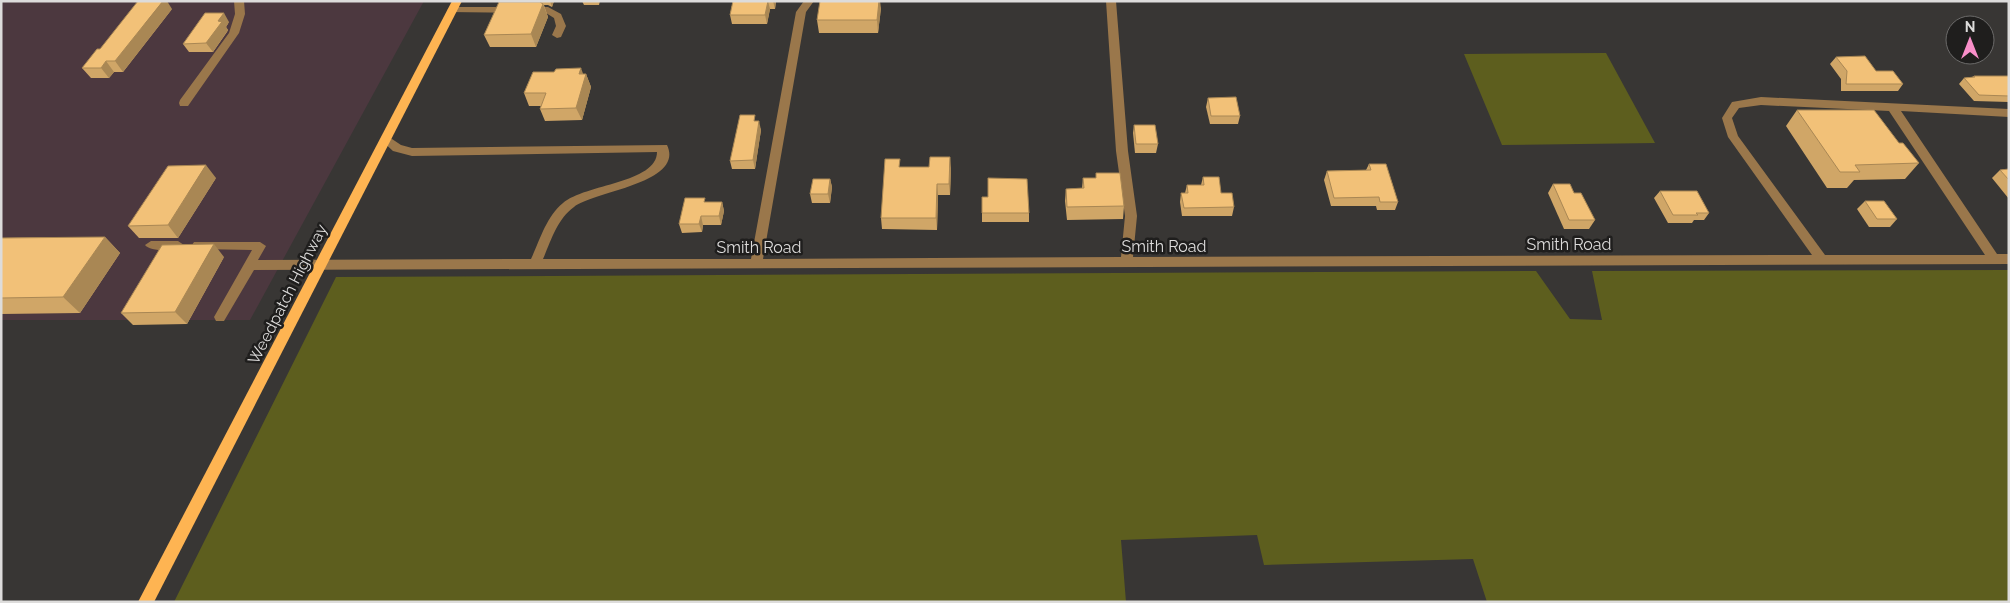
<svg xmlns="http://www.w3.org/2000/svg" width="2010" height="603" font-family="Raleway,sans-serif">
<rect width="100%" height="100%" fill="#383634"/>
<polygon fill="#4c383f" points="1,1 424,1 250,320 1,320"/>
<g fill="#5d5e1e">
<polygon points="1606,53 1655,143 1502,145 1464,54"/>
<polygon points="2009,270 2009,602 1487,602 1473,559 1264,565 1257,535 1121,540 1126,602 174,602 336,277 1536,271 1570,319 1602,320 1592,271"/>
</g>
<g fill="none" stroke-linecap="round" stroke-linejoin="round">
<g fill="#9a774b" fill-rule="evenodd">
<polygon points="234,1 244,1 245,14 239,33 188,106 180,106 179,103 180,100 229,33 235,14"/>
<path d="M804,1H814L806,12L763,259L1121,257L1125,216L1116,151L1106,1H1116L1128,151L1137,216L1133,257L1812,255L1728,137L1722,118L1732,102L1761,97L2009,109V117L1901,111L1997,254H2009V264L254,270L224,321H216L214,317L252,250L198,249L194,248L192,245L194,242H260L266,246L258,260L531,259C540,240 546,217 563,203C585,184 657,183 657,152L412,156L393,151L380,139L386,135L401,145L412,148L667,145C685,183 595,191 574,207C557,219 551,241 543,259H751L796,12ZM1761,105L1889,111L1985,255H1825L1738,136L1732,118L1739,108Z"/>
<polygon points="452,7 548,7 561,14 566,26 561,37 557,38 552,35 556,26 554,18 546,13 449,12 447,10"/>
<path d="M151,241H178L184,245C179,252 150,252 145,245Z"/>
</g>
<polygon fill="#feb452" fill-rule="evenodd" points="452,1 462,1 154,602 138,602"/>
</g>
<g fill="#d0a667">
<polygon points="507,1 554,1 552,7 548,5 544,5 548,17 536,47 490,47 484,35"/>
<polygon points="582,1 600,1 599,5 584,5"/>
<polygon points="733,1 776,1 775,9 770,9 767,24 732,24 730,15"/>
<polygon points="881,8 878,33 819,33 817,20"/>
<polygon points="172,9 123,72 114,72 109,78 91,78 82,68 100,49"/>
<polygon points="229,22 226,27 228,30 227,32 213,52 189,52 183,44"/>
<polygon points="1836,57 1876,71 1903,84 1898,91 1841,91 1841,79 1830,64"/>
<polygon points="583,74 586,74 591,87 582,120 545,121 540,109 541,106 529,106 524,93"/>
<polygon points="1974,76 2009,76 2009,102 1974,101 1959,84 1964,78 1972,77"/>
<polygon points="1208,98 1240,116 1238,124 1210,124 1206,107"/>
<polygon points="1797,110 1899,143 1919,163 1905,179 1854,180 1847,188 1827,188 1786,126"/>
<polygon points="757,121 761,130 755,169 732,169 730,161"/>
<polygon points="1134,125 1158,144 1156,153 1135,153 1133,133"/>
<polygon points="1369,164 1398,202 1395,210 1377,210 1376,206 1331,206 1324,180 1327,171 1366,170"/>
<polygon points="900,167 951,168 950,195 938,195 937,230 882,229 881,218"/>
<polygon points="2009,169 2009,199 1992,178 2000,170"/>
<polygon points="1096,173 1124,206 1123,219 1067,220 1065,201 1066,189 1082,188 1083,178 1096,178"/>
<polygon points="1203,177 1221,193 1234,207 1232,216 1182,216 1180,202 1181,193 1185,193 1187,185 1201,185"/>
<polygon points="216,178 178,238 139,238 128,226"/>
<polygon points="830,179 832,187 830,203 812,203 810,194"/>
<polygon points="1553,184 1574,193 1595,220 1589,229 1564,229 1548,193"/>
<polygon points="1660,191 1709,213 1704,220 1694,220 1692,223 1668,223 1654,198"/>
<polygon points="982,197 1029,213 1029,222 982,222"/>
<polygon points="1865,201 1897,219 1890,227 1869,227 1857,209"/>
<polygon points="706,202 722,202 724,211 721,225 703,225 702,232 682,233 679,224"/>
<polygon points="105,237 120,253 80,313 1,314 1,238"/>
<polygon points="224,257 187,324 133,325 121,313"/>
</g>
<g fill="#a98754">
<polygon points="163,1 167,1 172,9 123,72 115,61"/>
<polygon points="550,1 554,1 552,7"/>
<polygon points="768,1 770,9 767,24 765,15"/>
<polygon points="773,1 776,1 775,9"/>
<polygon points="879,1 880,1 881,8 878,33 877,20"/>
<polygon points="543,4 548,17 536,47 531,34"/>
<polygon points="224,13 229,22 226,27 228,30 213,52 206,43 218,21"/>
<polygon points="106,61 114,72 109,78 101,68"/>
<polygon points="581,68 585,79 586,74 591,87 582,120 576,108 579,74"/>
<polygon points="759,121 761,130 755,169 753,160"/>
<polygon points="950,157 951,168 950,195 949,184"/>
<polygon points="206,165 216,178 178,238 168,225"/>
<polygon points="830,179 832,187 830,203 828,194"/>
<polygon points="937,184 938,195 937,230 936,218"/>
<polygon points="722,202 724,211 721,225 719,216"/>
<polygon points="701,216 703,225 702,232 699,224"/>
<polygon points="105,237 120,253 80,313 63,297"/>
<polygon points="214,244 224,257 187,324 175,312"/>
</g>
<g fill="#f2c178" stroke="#a98754">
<polygon points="138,1 163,1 115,61 106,61 101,68 82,68 97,49 100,49"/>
<polygon points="733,1 768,1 765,15 730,15"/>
<polygon points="820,1 879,1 877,20 817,20"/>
<polygon points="499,2 540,2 543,4 531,34 484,35"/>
<polygon points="205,13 224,13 218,21 222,22 221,23 206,43 183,44"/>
<polygon points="1865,56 1876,71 1893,71 1903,84 1846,84 1847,71 1836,57"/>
<polygon points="581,68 579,74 586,74 576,108 540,109 546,93 524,93 533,72 554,72 556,69"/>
<polygon points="1974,76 2009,76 2009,96 1979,95 1964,78 1975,77"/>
<polygon points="1236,97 1240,116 1211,116 1208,98"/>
<polygon points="1797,110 1874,110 1899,143 1903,143 1919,163 1855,165 1860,172 1840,172"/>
<polygon points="740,115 755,115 754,121 759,121 753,160 730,161"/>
<polygon points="1134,125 1155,125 1158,144 1136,144"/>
<polygon points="930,157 950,157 949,184 937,184 936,218 881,218 885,159 900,159 899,167 929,167"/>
<polygon points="1369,164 1386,164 1398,202 1380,202 1379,197 1334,198 1327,171 1371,170"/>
<polygon points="206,165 168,225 128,226 168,166"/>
<polygon points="2009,169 2009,180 2000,170"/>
<polygon points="1096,173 1120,173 1124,206 1067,207 1066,189 1084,188 1083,178 1096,178"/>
<polygon points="1203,177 1219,177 1221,193 1232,193 1234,207 1184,208 1181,193 1188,193 1187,185 1204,185"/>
<polygon points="988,178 1027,179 1029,213 982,213 982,197 988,197"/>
<polygon points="813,179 830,179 828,194 810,194"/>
<polygon points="1553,184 1570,184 1574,193 1581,193 1595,220 1569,220"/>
<polygon points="1660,191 1697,191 1709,213 1696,213 1698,215 1673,215"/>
<polygon points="685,198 705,198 704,202 722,202 719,216 701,216 699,224 679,224"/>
<polygon points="1865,201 1884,201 1897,219 1877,219"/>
<polygon points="105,237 63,297 1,298 1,238"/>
<polygon points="214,244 175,312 121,313 162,245"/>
</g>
<g text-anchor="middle" stroke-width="5" stroke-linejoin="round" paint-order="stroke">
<g font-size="16" fill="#dddcdb" stroke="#1f1e1d">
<text x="1569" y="250">Smith Road</text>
<text x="1164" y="252">Smith Road</text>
<text x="759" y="253">Smith Road</text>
<text transform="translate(287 294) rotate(-63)" y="6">Weedpatch Highway</text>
</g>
</g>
<rect width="2010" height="603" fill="none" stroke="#dddcdb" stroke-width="5"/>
<g transform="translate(1970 40)"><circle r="24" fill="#1f1e1d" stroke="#6b6a69"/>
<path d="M0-4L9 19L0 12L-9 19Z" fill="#f98fc9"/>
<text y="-8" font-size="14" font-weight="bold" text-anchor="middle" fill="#dddcdb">N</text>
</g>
</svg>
